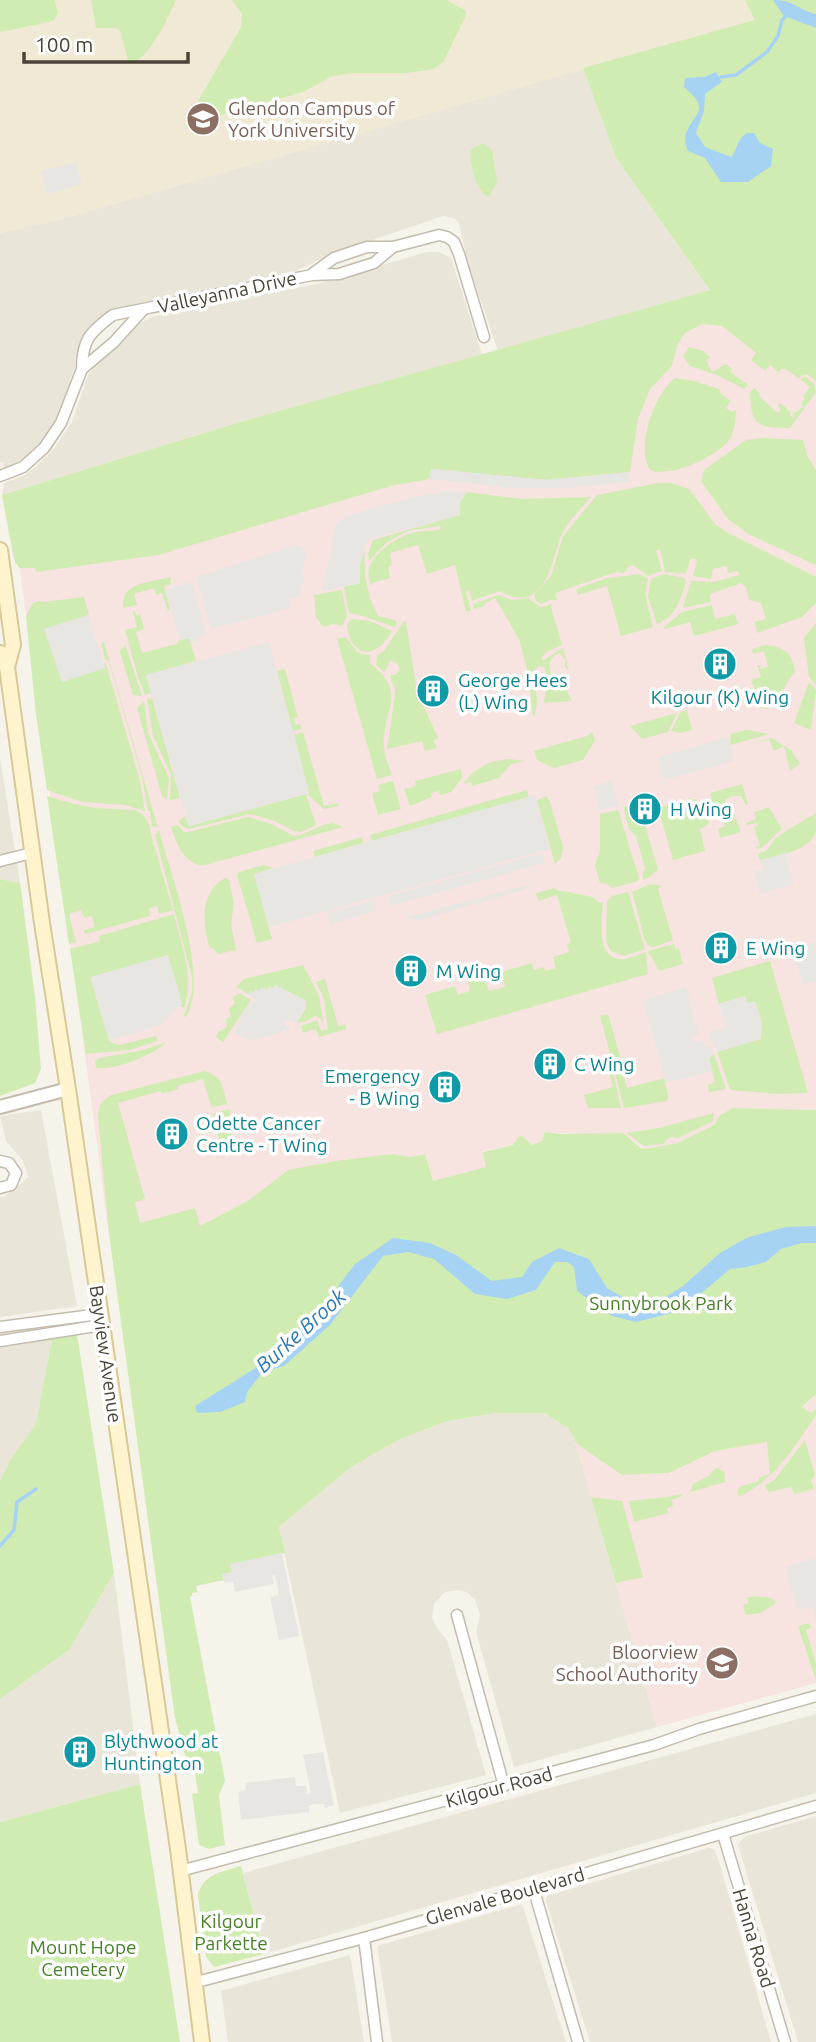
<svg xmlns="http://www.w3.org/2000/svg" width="816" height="2042" font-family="Ubuntu,sans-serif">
<rect width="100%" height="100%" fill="#f6f3eb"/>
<g fill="#eae5d9">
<polygon points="583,68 616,158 710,290 498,351 468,263 459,223 454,218 443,216 331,254 296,271 136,304 108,315 83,341 58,418 44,439 29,455 10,466 3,467 4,463 0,462 0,233 55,221"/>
<polygon points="427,252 439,252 451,258 482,355 240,422 2,495 4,483 23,476 36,467 56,446 72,422 88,375 99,361 138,324 152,317 208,304 317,284"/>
<polygon points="0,758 20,883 0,879"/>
<polygon points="41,1110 77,1306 0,1317 0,1197 4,1197 29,1177 22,1159 6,1141 0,1116"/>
<polygon points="52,1339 36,1425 10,1460 0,1481 0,1348"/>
<polygon points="495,1413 544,1413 568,1428 575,1441 657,1727 514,1767 476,1632 480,1614 475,1600 467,1592 458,1590 445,1592 434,1604 432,1618 438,1630 447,1640 486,1775 340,1813 279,1527 350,1468 398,1440 448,1421"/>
<polygon points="114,1573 140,1784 0,1822 0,1699 69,1650"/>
<polygon points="816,1714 816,1793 264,1954 243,1873"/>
<polygon points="816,1816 816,2042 798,2042 738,1845 744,1837"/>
<polygon points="708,1848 714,1849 717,1855 771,2042 590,2042 546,1901 547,1896"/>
<polygon points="522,1904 566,2042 392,2042 377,1946"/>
<polygon points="350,1955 364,2042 228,2042 221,1991"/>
</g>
<polygon fill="#f0e9d5" points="0,0 745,0 756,20 55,221 0,233"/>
<g fill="#f7e3df">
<polygon points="710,290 816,378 816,1110 733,1108 720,1115 714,1125 677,1143 645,1149 629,1138 545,1132 542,1141 531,1145 522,1136 518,1137 513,1145 483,1151 487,1167 433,1181 425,1154 410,1157 392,1154 288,1170 249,1200 200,1226 194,1208 109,1234 20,569 13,557 2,495 240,422"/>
<polygon points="816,1394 816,1683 657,1727 575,1441 622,1475 669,1473 715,1451 771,1441"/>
</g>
<g fill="#d1ecb3">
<polygon points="0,0 55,0 58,14 54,20 49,22 0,32"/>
<path d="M91,0H176C168,17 149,61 129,64L120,31L115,28H96Z"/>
<polygon points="232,0 446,0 466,11 466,15 444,61 434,69 407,73 353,73 333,76 303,92 204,120 198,101 241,27 242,14"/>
<polygon points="745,0 816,0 816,381 807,374 798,378 786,369 781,369 779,372 770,365 765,371 751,360 756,353 722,326 702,324 685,333 677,346 672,366 650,389 638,419 630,472 546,480 432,469 429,479 391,486 158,555 36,572 35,568 20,568 15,563 2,495 240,422 710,290 616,158 583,68 755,20"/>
<path d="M483,143L492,150L497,182L489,197C475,191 471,166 470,152L474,147Z"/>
<polygon points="689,347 703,351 710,357 706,360 712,372 726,364 732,369 730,372 748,385 744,389 717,375 690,366 683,356"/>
<path d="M806,377L814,384L816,392L790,428C758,427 751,427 750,393L754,388L760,393L759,396L778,413L781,409L778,406L780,403L791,412L790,416L795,418L793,414L803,407L801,404L805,399L803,397L810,387L800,379Z"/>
<path d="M675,378L694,381L719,389L721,394L731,401L726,408L733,412L736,409C736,418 735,429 731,437C720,456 671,478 650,470C635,447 655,393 675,378Z"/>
<polygon points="760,438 803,440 807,455 816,470 816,565 748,534 728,519 701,481 704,470 746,440"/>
<polygon points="658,483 671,483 689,489 716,525 728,533 816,577 816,603 802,617 757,633 755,622 766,619 761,603 749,600 746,587 741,583 710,594 711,602 683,608 691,581 714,582 739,575 738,571 728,573 726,566 713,569 711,579 693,576 697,560 693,558 690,560 686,574 665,572 660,549 656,551 662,571 648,576 633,565 628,567 624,573 616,572 555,593 557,600 550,600 541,604 536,601 534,595 551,576 563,536 597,495"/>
<path d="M467,492L523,499L591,497C582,508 570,519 563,532C553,550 550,604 515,597C510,597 504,593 499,591L472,601L469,590L466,592L471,610L466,612L455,565L427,574L418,545L390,553L392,565L388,567L390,578L372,583L371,586C370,580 367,575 369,569C372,554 398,536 412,533C422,530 431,532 441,529L439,526L407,531L386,543L369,561L368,554L373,540L460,515V502Z"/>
<polygon points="364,550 365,576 370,598 378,616 395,620 397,624 394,627 363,616 349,613 344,587 360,583 358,570"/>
<polygon points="640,574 648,579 645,594 653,627 621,636 607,586 578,595 576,589 607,578"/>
<path d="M664,574L684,578L686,581C681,598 676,617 657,624L648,597L651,579Z"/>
<path d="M170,577L171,584L164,587L170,610L168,611L162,593L156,595L154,588L134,594L137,605L123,608C121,581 149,583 170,577Z"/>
<polygon points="342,590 347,616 342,626 333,624 323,627 316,617 314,595"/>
<path d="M499,595L512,600L528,598L540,607L552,604L551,607L562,645L546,652L541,659L544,660L563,648L569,671L565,667V659L560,653C545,658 549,671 555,683L565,687L572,701L544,703L547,679L545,668L539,666C528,675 536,687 537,699C538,704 535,710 535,716H533L528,673L519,639L495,598L484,604L485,606L474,609L473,604Z"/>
<polygon points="84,597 89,615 45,630 62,682 105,667 104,663 106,664 140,781 145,811 125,805 82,802 47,790 36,714 26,617 32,604 38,601 43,602"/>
<polygon points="712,605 715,619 735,614 738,624 694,636 690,622 665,629 664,627 682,612"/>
<polygon points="133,611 135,611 136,615 140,614 144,629 136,632 142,653 177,644 177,641 189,638 196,661 146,675 151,693 145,695 138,677 125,630 137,627"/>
<path d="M352,619L370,621L392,631C388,637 383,646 376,649C358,659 347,639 347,624Z"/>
<polygon points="404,621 406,622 417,692 438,738 433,741 437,748 425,751 422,741 387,749 395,696 395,688 390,677 391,675 395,675 400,670 397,663 390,661 384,672 376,665 377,655 384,651"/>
<polygon points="816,623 816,685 809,677 804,638"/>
<path d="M346,637L358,653L370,655V663C411,696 380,710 384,749C385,757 389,767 392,775L377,779L337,639Z"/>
<polygon points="104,642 158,828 152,826 150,811 148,811 142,777 109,661 105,659 101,643"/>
<polygon points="125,644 142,696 133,695 120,652"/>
<path d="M765,645C784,647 792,652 795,672C783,685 782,699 768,709L761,708L751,680L761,677L757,665H760L761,669L768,667L764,651L753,654L752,649Z"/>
<polygon points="285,669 298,717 294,718 296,725 300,724 302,729 293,731 277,671"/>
<polygon points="809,682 816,690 811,730 794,723"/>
<polygon points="152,698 180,798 170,800 171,774 153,736 147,699"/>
<polygon points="144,701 148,733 169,778 167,800 162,796 137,708"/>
<polygon points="687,710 692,730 680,733 671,731 681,712"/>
<polygon points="677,713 668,732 642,739 630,726"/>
<polygon points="746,730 770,734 730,745 731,734"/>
<polygon points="303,732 324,806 338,803 339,806 324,809 307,794 309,793 294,735"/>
<polygon points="592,732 595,740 583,760 554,768 537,760 534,751 587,736"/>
<polygon points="772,738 792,751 800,764 790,771 784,746 774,751 769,740 753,742"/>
<path d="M509,759L525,761L511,764L499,778L472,786L471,782L463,784C475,768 490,760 509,759Z"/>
<polygon points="461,769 462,778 451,792 440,795 439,791 431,793 432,797 410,806 404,789 416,786 415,781"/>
<polygon points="393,781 401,809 378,815 372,793 380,791 378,785"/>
<polygon points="742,784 748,804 746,805 741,796 733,796 725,800 729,812 722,814 713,805 710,793"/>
<polygon points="527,790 529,797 372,841 370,835"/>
<polygon points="306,794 316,825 301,832 294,831 275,821 250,814 189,829 182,826 178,821 185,816 189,826"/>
<path d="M47,796L70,803L95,808L135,810C149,816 150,828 153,842L152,843L154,845L173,910L159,914L157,906L149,908L150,916L85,934L84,930L95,927L92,916L84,918L81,910L69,914L76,942L69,944Z"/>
<polygon points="546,796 550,802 563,847 561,858 555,864 537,800"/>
<polygon points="691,798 691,800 696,799 701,814 715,810 719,815 708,819 709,824 700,829 705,851 673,860 658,808"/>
<polygon points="630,806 632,813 641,811 658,870 650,877 643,880 642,875 645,869 636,836 629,829 624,810 624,807"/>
<path d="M769,807L782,829C772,836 768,846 757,849L756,847L760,845L754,827L758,826L757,823L746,825V823L756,819L754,812Z"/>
<polygon points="618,810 639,878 638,881 611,888 607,884 600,883 595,865 600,851 600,814"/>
<polygon points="734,813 741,832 720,838 718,829 725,826 722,817"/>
<path d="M816,813C816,818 816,825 816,830C812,851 777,856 760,860L758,854L766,851L775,839L786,831Z"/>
<path d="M248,817L271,824L292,835L298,836L326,824L332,823L343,827L201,866C182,860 177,844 171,827L178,825L184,832H188Z"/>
<path d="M159,830C170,873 211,980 186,1017L184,1016L192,992V977L155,835Z"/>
<polygon points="362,837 363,843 315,857 313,851"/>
<polygon points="264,865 273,868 254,874 272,939 257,943 237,875 239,872"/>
<path d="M225,878L229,880L234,903L231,924L236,950L219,954L209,946C203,922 199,893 225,878Z"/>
<polygon points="0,879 20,883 21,889 35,997 41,1069 35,1083 0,1096"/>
<polygon points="650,884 662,886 658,889 673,940 654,947 649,946 645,941 632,892"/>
<path d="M555,888L556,890L593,897L598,902L603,903C602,921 595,961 624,959C631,958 639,954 646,952L648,974L437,1034L425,995L455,986L458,995L470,991L468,982L484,977L489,991L505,987L501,972L532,963L534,970L544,967L545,971L556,968L553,957L569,952L567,944L571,943L557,895L538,901L536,893Z"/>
<polygon points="628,892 645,949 624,956 611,951 606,942 607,902 612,896"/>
<path d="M174,914C181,944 195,978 184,1008L180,1006L182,1003L109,1041L119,1045L156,1036L158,1041L130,1050L86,1054L70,949L100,941L99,936Z"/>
<polygon points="674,944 676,949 679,949 683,964 659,971 648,951"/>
<polygon points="770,961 808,1093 777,1094 730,1090 717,1052 760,1039 745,996 719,1004 712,978"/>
<polygon points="303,965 319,996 324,1027 321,1019 315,1016 307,1021 297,1023 307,1006 276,985 273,988 253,993 251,991 248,994 236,987 244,979"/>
<polygon points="325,979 338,1026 345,1024 347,1029 319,1037 316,1029 303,1033 301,1026 317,1020 321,1031 328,1029 324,999 316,982"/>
<polygon points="239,993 251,1000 223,1042 216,1037 218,1032 227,1027 226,1019 231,1016 229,1009 235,1003 233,998"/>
<polygon points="608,1014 624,1070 622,1071 627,1088 664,1078 668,1095 667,1101 624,1108 600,1016"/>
<path d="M166,1042C155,1055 113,1071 96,1068L95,1061L100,1058L144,1050Z"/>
<polygon points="714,1054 726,1089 709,1092 708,1085 715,1082 709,1058"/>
<polygon points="606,1063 611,1063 621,1108 588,1108 584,1095 613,1087"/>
<path d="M205,1071C223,1077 223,1087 227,1104L211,1107L203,1079L178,1086V1089L162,1094L161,1091L118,1103L145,1199L135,1202L140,1223L195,1208L200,1226L249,1200L288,1170L336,1161L392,1154L410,1157L425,1154L433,1181L486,1167L483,1152L513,1145L518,1137L522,1136L532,1145L542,1141L545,1132L561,1134L623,1133L641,1148L645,1149L677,1143L714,1125L720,1115L733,1108L816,1110V1394L802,1407L811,1413L816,1409V1415C795,1446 775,1480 740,1496L737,1494L739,1487L759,1481V1477L770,1474L767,1442L715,1451L669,1473L622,1475L580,1446L575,1441L568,1428L544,1413H495L448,1421L398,1440L350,1468L279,1527L285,1553L231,1564L232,1572L223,1574L224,1580L196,1586L197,1592L192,1593V1596L190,1597L225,1781L219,1795L225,1845L209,1849L199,1845L192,1794L198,1793L194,1766H188L175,1718L109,1234L98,1117C98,1106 102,1100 111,1095Z"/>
<path d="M229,1109C234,1128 234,1140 224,1157L212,1114Z"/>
<polygon points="714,1113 713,1121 678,1138 670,1137 663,1144 644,1146 627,1133 659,1128"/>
<polygon points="77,1334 114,1573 69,1650 0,1699 0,1481 10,1460 36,1424 52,1339"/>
<polygon points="805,1440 815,1475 811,1480 814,1489 794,1494 791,1487 769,1492 765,1486 775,1479"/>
<polygon points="716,1468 724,1471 725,1482 690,1492 693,1484 708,1476"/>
<polygon points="680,1494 682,1496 672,1500 673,1506 667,1508 668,1513 634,1522 629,1501 668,1497"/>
<polygon points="591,1497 622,1501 643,1577 616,1583"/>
<polygon points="754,1596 771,1598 776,1603 761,1613 746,1615 743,1605 749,1603 747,1598"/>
<polygon points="809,1623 811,1628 806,1630 816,1664 816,1681 798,1626"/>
<polygon points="140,1784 180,2042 0,2042 0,1822"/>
<path d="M241,1866L264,1954L214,1967L206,1957L198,1896C202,1874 222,1872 241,1866Z"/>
</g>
<g fill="#e8e6e3">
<polygon points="76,162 82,184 47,194 41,171"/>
<polygon points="431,469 546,480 630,472 630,482 563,488 514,488 429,479"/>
<polygon points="446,491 466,493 460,502 460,515 372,538 367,542 360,565 360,583 322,591 336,524 339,521 346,516 411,498"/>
<polygon points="296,545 304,548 306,553 302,574 305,576 299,596 288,599 291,608 211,629 196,577"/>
<polygon points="192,582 207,634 199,636 199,640 190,643 189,638 180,640 165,590"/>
<polygon points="88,615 105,668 62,682 44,629"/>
<polygon points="269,642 309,793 189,826 146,675"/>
<polygon points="728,737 734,761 664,780 660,772 659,757"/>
<polygon points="612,781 619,805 600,810 593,786"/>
<polygon points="535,795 550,849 269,927 254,874"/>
<polygon points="542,853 545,863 390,906 388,896"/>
<polygon points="785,853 794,884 760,894 753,872 763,869 761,860"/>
<polygon points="535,883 523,890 421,920 403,918"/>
<polygon points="375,900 376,911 330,924 327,913"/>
<polygon points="816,942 816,981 803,985 792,948"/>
<polygon points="168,955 182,1003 162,1024 109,1041 90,977"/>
<polygon points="275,985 307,1001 297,1023 289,1020 282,1022 290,1028 288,1032 285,1030 277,1035 272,1033 270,1037 266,1035 263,1038 260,1037 257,1040 253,1038 251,1041 234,1033 246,1008 256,1001 248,994 251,991 253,993 256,989 259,991 262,987 266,990 270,986 273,988"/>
<polygon points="686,987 699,1034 690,1039 696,1042 703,1040 706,1048 710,1046 714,1054 709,1058 712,1071 666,1083 643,1000"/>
<polygon points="745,996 747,1003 755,1001 762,1023 761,1039 717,1052 708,1033 726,1028 719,1004"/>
<polygon points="282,1553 299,1636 279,1640 270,1597 279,1595 275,1575 272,1576 274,1584 235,1592 233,1582 224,1583 222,1574 232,1572 230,1564"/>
<polygon points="816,1558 816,1621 812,1606 797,1610 785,1567"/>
<polygon points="323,1752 334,1805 325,1808 324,1804 309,1805 309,1812 241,1820 238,1792 246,1790 245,1783 295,1777 296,1786 306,1786 307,1795 310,1793 310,1788 303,1755"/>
</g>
<g fill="#a6d3f4">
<path d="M773,0C797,0 796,10 816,14V28L784,16Z"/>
<path d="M716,72L722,82L705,94L704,111L696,133L705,147L731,157C738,150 735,141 747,133H754L760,143L773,149L771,166L748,182H721L705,158L688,151C676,124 709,117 696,99C693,94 688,91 684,87L685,78L704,77Z"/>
<polygon points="816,1226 816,1243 802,1243 781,1249 766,1262 747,1267 730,1269 691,1302 668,1314 636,1322 612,1316 577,1291 574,1267 567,1262 555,1262 536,1290 507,1299 475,1294 434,1259 408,1252 383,1256 330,1325 284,1366 263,1372 247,1392 245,1402 220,1412 197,1413 195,1406 254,1369 324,1305 355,1264 393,1238 430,1243 456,1255 492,1281 522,1277 532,1262 559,1248 589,1259 607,1288 645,1310 683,1286 720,1253 746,1238 786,1227"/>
</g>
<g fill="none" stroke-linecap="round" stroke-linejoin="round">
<g stroke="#a6d3f4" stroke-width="3.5">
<polyline points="721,77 736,75 767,52 778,36 782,20 787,15"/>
<polyline points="0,1546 14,1530 17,1502 36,1489"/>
</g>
<defs>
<g id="minor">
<polyline points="312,274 334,258 367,247 393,247 439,235 447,237 454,242 459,254 484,337"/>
<path d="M82,369C82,340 90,332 113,315L312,275L339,274L374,263L393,247"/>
<polyline points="0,476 23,467 44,448 61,423 82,369 114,342 143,310"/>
<polyline points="0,861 32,853"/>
<polyline points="0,1161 9,1163 16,1173 11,1185 0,1188"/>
<polyline points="0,1327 100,1314"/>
<polyline points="0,1341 102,1325"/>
<polyline points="457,1615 504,1786"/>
<polyline points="723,1834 785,2042"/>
<polyline points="180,1871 654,1745 699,1729 816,1696"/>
<polyline points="533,1887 578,2042"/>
<polyline points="364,1938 377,2042"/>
<polyline points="193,1983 364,1938 816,1806"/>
</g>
<polyline id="tertiary" points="0,1107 68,1089"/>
<g id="secondary">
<polyline points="0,550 13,645 7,667"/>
<polyline points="0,653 7,667 42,923 68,1089 178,1849 202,2042"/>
</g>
</defs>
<use href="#minor" stroke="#c3bcad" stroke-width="13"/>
<use href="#tertiary" stroke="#c3bcad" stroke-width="16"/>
<use href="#secondary" stroke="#d8c89a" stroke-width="18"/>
<use href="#minor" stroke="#fff" stroke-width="10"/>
<use href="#tertiary" stroke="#fff" stroke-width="12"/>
<use href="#secondary" stroke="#fff4cd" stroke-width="14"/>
</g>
<defs>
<symbol id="university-disc" viewBox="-11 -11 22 22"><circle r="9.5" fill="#8d6e63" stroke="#fff"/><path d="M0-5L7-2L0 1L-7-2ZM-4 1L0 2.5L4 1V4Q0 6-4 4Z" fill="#fff"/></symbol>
<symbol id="building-disc" viewBox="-11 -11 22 22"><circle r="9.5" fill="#0f9aa8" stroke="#fff"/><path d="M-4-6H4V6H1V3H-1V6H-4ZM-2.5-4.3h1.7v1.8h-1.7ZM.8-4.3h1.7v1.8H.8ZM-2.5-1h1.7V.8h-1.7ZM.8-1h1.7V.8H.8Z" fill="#fff"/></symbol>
<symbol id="school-disc" viewBox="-11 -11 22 22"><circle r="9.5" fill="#8d6e63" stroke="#fff"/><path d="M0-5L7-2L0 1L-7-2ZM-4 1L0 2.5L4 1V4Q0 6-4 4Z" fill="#fff"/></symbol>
</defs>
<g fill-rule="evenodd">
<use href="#university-disc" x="184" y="100" width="38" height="38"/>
<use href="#building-disc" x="701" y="645" width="38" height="38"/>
<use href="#building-disc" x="414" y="672" width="38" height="38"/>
<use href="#building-disc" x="626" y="790" width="38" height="38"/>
<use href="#building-disc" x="702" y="929" width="38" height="38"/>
<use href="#building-disc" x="392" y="952" width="38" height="38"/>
<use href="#building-disc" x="531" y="1045" width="38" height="38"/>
<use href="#building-disc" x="426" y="1068" width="38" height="38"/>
<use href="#building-disc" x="153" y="1115" width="38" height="38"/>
<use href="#school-disc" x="703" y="1644" width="38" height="38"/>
<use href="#building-disc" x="61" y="1733" width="38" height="38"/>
</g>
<g text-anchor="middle" stroke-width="7" stroke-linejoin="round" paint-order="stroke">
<g font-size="19" fill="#785e54" stroke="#fff" text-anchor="start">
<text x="228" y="115">Glendon Campus of<tspan x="228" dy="22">York University</tspan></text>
<text x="698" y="1659" text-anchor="end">Bloorview<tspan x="698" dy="22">School Authority</tspan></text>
</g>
<g font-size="19" fill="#4b4438" stroke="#fff">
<text transform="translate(227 292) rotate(-12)" y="7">Valleyanna Drive</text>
<text transform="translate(106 1354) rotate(82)" y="7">Bayview Avenue</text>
<text transform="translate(499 1787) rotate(-15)" y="7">Kilgour Road</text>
<text transform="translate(505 1896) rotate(-16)" y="7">Glenvale Boulevard</text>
<text transform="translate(754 1938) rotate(73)" y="7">Hanna Road</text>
</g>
<g font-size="19" fill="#0d838f" stroke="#fff" text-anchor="start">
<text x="458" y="687">George Hees<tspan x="458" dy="22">(L) Wing</tspan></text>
<text x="720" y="704" text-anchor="middle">Kilgour (K) Wing</text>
<text x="670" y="816">H Wing</text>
<text x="746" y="955">E Wing</text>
<text x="436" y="978">M Wing</text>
<text x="574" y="1071">C Wing</text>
<text x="420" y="1083" text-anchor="end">Emergency<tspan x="420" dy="22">- B Wing</tspan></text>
<text x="196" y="1130">Odette Cancer<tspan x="196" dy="22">Centre - T Wing</tspan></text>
<text x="104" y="1748">Blythwood at<tspan x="104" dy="22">Huntington</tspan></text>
</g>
<g font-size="19" fill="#478127" stroke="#fff">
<text x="661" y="1310">Sunnybrook Park</text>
<text x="231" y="1928">Kilgour<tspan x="231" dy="22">Parkette</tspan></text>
<text x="83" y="1954">Mount Hope<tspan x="83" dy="22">Cemetery</tspan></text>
</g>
<g font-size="21" font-style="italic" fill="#2a78b5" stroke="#fff">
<text transform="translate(301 1331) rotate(-42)" y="7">Burke Brook</text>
</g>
</g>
<path d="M24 52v10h164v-10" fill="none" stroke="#4b4438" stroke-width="3.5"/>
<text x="35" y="52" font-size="21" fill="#4b4438" stroke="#ffffff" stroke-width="5" paint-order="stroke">100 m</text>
</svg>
